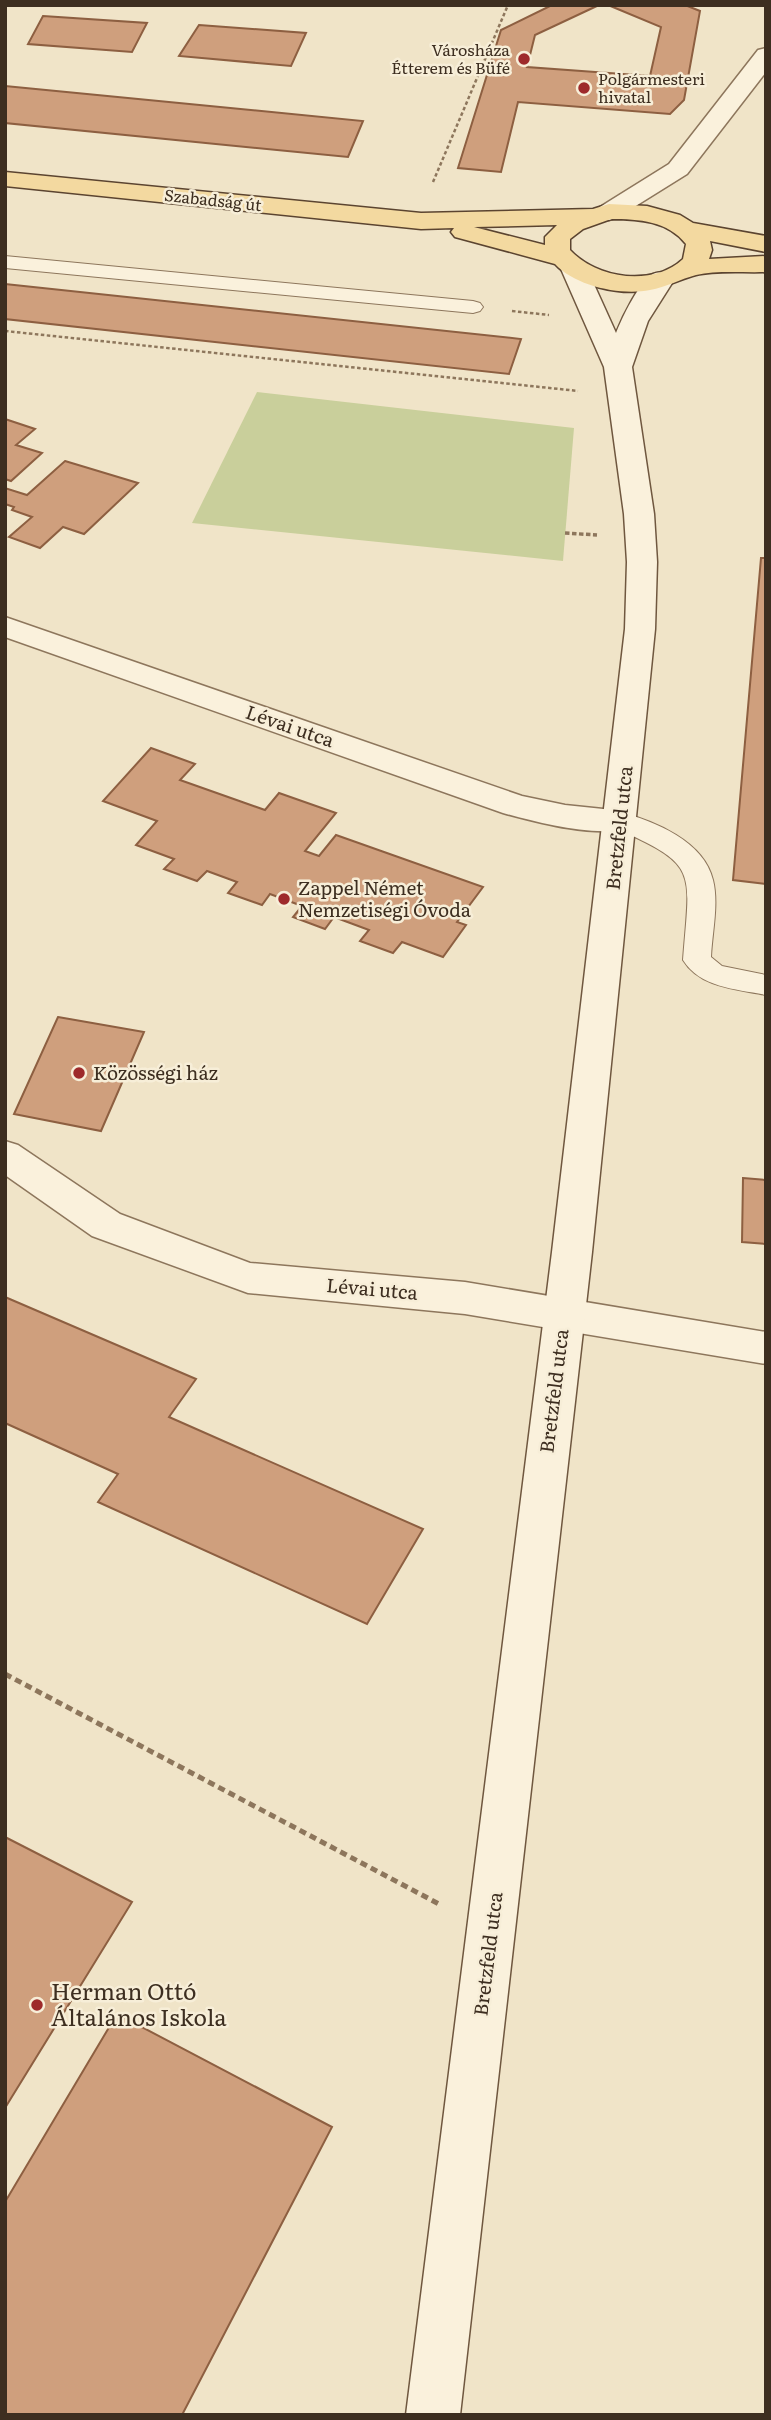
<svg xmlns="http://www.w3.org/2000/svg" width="771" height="2420" font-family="Literata,serif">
<rect width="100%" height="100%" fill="#f0e4c8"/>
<polygon fill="#c9cf9b" points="257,392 574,428 563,561 192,523"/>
<g fill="#cf9f7d" stroke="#8d5f41" stroke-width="2">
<polygon points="552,5 599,5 535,35 527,67 650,76 661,27 608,5 685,5 700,11 684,100 670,114 518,102 501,172 458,168 501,30"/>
<polygon points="43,16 147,23 132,52 28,44"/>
<polygon points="199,25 306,33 291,66 179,56"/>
<polygon points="5,86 363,121 348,157 5,123"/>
<polygon points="5,284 521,339 509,374 5,319"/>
<polygon points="5,419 35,429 16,445 42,453 11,481 5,479"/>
<polygon points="65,461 138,483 84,534 63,527 40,548 9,537 32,517 12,510 14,507 5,504 5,488 27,495"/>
<polygon points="761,558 766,558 766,884 733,880"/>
<polygon points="151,748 195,764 180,780 265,810 279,793 336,813 305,851 319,856 336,835 483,887 457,922 466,925 443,957 402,942 393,953 360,941 369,930 334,917 325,929 293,917 302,906 270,894 262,905 228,893 237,882 207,871 197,881 164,869 174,859 136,845 157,821 103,801"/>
<polygon points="58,1017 144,1032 101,1131 14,1114"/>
<polygon points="743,1178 766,1180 766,1244 742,1242"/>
<polygon points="5,1297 196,1379 169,1417 423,1529 367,1624 98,1502 118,1474 5,1423"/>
<polygon points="5,1837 132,1902 5,2108"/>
<polygon points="117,2014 332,2127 182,2415 5,2415 5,2202"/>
</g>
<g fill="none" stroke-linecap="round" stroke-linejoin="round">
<defs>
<g id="service">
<polygon points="5,256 473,301 480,303 483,307 480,311 473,313 5,268"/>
<path d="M620,812C654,821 704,841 713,880C719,904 712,933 711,957L722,966L766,975V995C737,989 700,988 683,960C690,867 700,866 611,826L607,820L611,814Z"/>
</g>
<g id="minor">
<polygon points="766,48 766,72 687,174 618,217 609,220 600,217 596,212 600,207 669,164 758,50"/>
<path d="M5,617L522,796L565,805L632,812L637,820L632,828C595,838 540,823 503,813L5,637Z"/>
<polygon points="5,1141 18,1145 120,1214 250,1263 465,1282 766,1332 766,1364 465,1314 248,1293 92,1236 5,1175"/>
</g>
<path id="secondary" d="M574,261L583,264L587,269L616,333C622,318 639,282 653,274C659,271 665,273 670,274L674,280L648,321L632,367L654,514L657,562L655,629L592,1252L460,2415H406L552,1252L625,629L627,562L624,514L604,367L561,269L565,264Z"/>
<path id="primary" d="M5,172L421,213L593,209L609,204L647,206L680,215L693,223L766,236V252L710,241L712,250L709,259L766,256V272C744,273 717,270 696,275C681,279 666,287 650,290C621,296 575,286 555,264L455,237L451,232L454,228L421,229L5,186ZM611,219C639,219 668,221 686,244L683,259C653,287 597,279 570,250V239L583,229ZM557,225L545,237V245L474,227Z"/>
</defs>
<use href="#service" stroke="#8d765c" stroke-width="2"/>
<use href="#minor" stroke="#8d765c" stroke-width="3"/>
<use href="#secondary" stroke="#6f573f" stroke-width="3"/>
<use href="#primary" stroke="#5b4430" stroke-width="3"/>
<g stroke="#8d765c" stroke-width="2.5" stroke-dasharray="3.5 2.5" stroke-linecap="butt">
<polyline points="433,182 508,5"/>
<polyline points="512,311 549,315"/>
<polyline points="5,331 578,391"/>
</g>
<polyline stroke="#8d765c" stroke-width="3.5" stroke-dasharray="4.5 2.5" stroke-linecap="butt" points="565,533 597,535"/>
<polyline stroke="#8d765c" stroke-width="5" stroke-dasharray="7 4.5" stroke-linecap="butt" points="5,1674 439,1904"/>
<use href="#service" fill="#faf1dc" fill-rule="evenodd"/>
<use href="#minor" fill="#faf1dc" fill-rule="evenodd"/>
<use href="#secondary" fill="#faf1dc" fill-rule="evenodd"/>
<use href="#primary" fill="#f3d9a0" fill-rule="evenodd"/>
</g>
<g fill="#9e2a2b" stroke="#f7eed8" stroke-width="2.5">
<circle cx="524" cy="59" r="7"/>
<circle cx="584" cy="88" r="7"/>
<circle cx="284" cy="899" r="7"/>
<circle cx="79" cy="1073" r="7"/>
<circle cx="37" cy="2005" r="7"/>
</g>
<g text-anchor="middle" stroke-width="5" stroke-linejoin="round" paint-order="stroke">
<g font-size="16" fill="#3d2e20" stroke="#f7eed8" text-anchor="end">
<text x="510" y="56">Városháza<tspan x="510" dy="18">Étterem és Büfé</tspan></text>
<text x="598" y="85" text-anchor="start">Polgármesteri<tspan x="598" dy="18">hivatal</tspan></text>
</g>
<g font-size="16" fill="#3d2e20" stroke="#f7eed8">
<text transform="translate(213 200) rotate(6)" y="6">Szabadság út</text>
</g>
<g font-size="19" fill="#3d2e20" stroke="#f7eed8">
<text transform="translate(290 726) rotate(19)" y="7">Lévai utca</text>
<text transform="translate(619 828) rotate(-84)" y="7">Bretzfeld utca</text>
<text transform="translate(372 1289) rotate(5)" y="7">Lévai utca</text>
<text transform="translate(554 1391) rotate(-83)" y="7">Bretzfeld utca</text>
<text transform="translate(488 1954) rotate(-83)" y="7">Bretzfeld utca</text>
</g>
<g font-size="19" fill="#3d2e20" stroke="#f7eed8" text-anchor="start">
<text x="298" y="895">Zappel Német<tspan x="298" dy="22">Nemzetiségi Óvoda</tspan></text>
<text x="93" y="1080">Közösségi ház</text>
</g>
<g font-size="23" fill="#3d2e20" stroke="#f7eed8" text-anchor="start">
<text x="51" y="2000">Herman Ottó<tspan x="51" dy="26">Általános Iskola</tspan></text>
</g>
</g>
<rect width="771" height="2420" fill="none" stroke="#3d2e20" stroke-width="14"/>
</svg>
